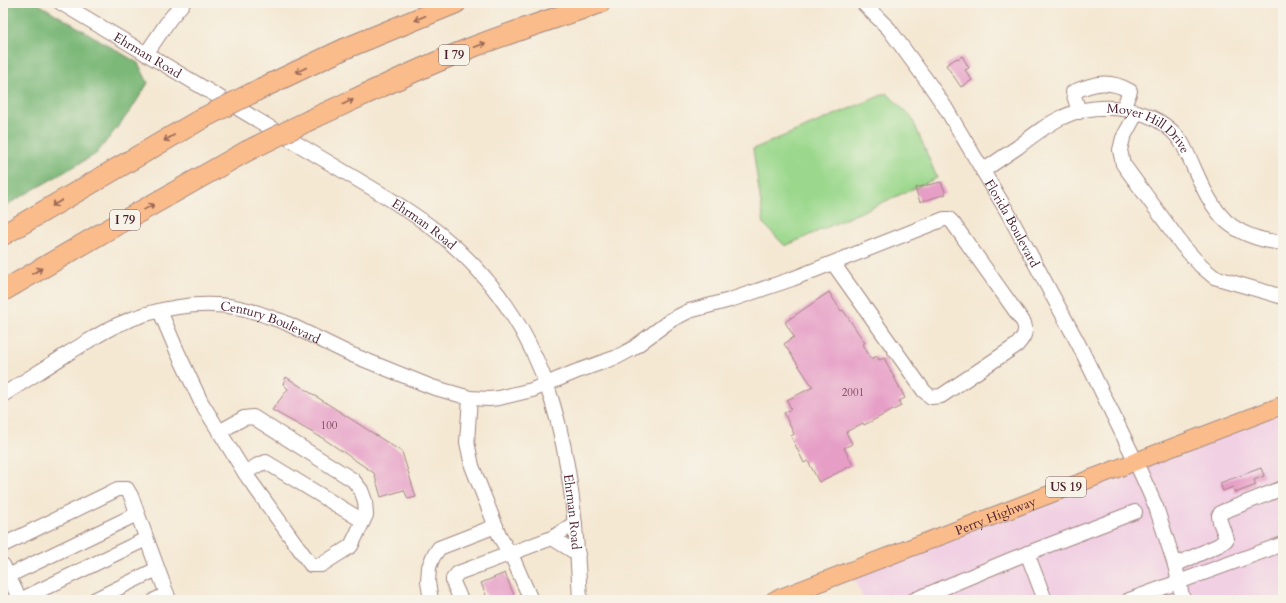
<svg xmlns="http://www.w3.org/2000/svg" width="1286" height="603" font-family="Cardo,serif">
<style>
.built{fill:#f1d0e3}
.green{fill:#9bd88d;stroke:#727c5c}
.forest{fill:#7cb878;stroke:#636c52}
.building{fill:#e69dc6}
.lines{fill:none;stroke-linecap:round;stroke-linejoin:round}
.minor-casing{stroke:#9f847f;stroke-width:16}
.major-casing{stroke:#9f847f;stroke-width:19}
.highway-casing{stroke:#9f847f;stroke-width:22}
.minor{stroke:#fff;stroke-width:14}
.major{stroke:#fabc8b;stroke-width:17}
.highway{stroke:#fabc8b;stroke-width:20}
.highway-bridge-casing{stroke:#9f847f;stroke-width:22;stroke-linecap:butt}
.highway-bridge{stroke:#fabc8b;stroke-width:20}
.oneway{stroke:#996656}
.labels{text-anchor:middle;stroke-width:4;stroke-linejoin:round;paint-order:stroke}
.number-label{font-size:11px;fill:#713e52}
.shield{fill:#f7f3e8;stroke:#7e5f64;stroke-width:1}
.shield-label{font-size:12px;font-weight:bold;fill:#4a1f2b}
.street-label{font-size:13px;fill:#4a1f2b;stroke:#f7f3e8}
</style>
<rect width="100%" height="100%" fill="#f7f3e8"/>
<filter id="ink" filterUnits="userSpaceOnUse"><feTurbulence type="fractalNoise" baseFrequency=".025" numOctaves="2"/><feDisplacementMap in="SourceGraphic" scale="8" xChannelSelector="R" yChannelSelector="G"/><feConvolveMatrix kernelMatrix="1 2 1 2 8 2 1 2 1" color-interpolation-filters="sRGB"/></filter>
<filter id="wash" filterUnits="userSpaceOnUse"><feTurbulence type="fractalNoise" baseFrequency=".012" numOctaves="4" result="noise"/><feDisplacementMap in="SourceGraphic" scale="16" xChannelSelector="R" yChannelSelector="G"/><feGaussianBlur stdDeviation="0.9" result="paint"/><feColorMatrix in="noise" values="0 0 0 0 0 0 0 0 0 0 0 0 0 0 0 0 0 1.4 0 .05"/><feComposite in="paint" operator="in"/></filter>
<g filter="url(#wash)">
<rect width="100%" height="100%" fill="#f4e8d3"/>
<path class="built" d="M1283,405V600H864L850,571Z"/>
<path class="green" d="M887,93L912,118L937,178L785,246L764,224L753,149Z"/>
<path class="forest" d="M3,3H37L138,63L148,83L131,110L96,154L3,207Z"/>
<g id="blocks">
<g class="building">
<path d="M962,56L969,68L965,70L972,80L961,87L946,65L957,58L958,59Z"/>
<path d="M941,182L946,194L920,202L915,188Z"/>
<path d="M829,292L841,311L843,310L865,343L863,344L871,359L877,356L879,360L884,358L905,398L899,401L901,406L864,425L863,423L846,432L852,444L844,448L853,465L819,482L808,461L804,463L791,436L794,434L784,413L791,409L787,400L813,387L784,344L794,337L785,322Z"/>
<path d="M286,377L402,452L416,497L408,499L404,490L381,497L374,473L324,439L272,410L288,389L283,384Z"/>
<path d="M1261,468L1264,476L1254,480L1256,485L1235,493L1233,487L1223,491L1220,483Z"/>
<path d="M505,573L516,600H488L481,583Z"/>
</g>
</g>
</g>
<g filter="url(#ink)">
<use href="#blocks" fill-opacity="0" stroke="#9f847f" stroke-width="1"/>
<g class="lines">
<defs>
<g id="minor">
<path id="s1" d="M61,3L385,196C404,208 423,220 440,234C558,330 573,458 580,600"/>
<path id="s2" d="M863,3L889,29L930,85L945,107L1008,213L1079,345L1135,460L1156,507L1175,565L1183,600"/>
<path d="M146,54L169,20L183,3"/>
<path d="M1079,112L1073,92C1094,83 1109,79 1130,91L1123,109"/>
<path d="M1137,112L1123,138L1120,150L1123,164L1183,246L1201,266L1214,277L1283,297"/>
<path id="s3" d="M983,171C994,163 1006,155 1018,147C1032,136 1047,124 1063,117C1101,99 1158,107 1182,143C1185,148 1187,154 1190,159C1200,181 1209,205 1227,222C1242,235 1264,241 1283,243"/>
<path d="M160,311L177,351L201,402L245,473L249,479L311,565H321L351,546L366,515L365,501L361,490L353,480L253,417L244,418L219,432"/>
<path id="s4" d="M3,395C24,381 46,368 67,354C84,344 100,333 117,325C154,308 200,300 240,308C255,311 269,317 284,322L350,354L432,387L470,398L489,399L499,398L532,390L575,372L617,357L632,349L671,320L689,311L730,300L792,279L944,219H949L953,223L1024,323C1027,333 1023,338 1017,345L941,396L931,397L924,391L833,263"/>
<path d="M470,398L467,442L472,466L500,537L514,561L531,600"/>
<path d="M245,473L258,465L266,462L363,521"/>
<path d="M552,538L578,554"/>
<path d="M3,545L118,489H127L131,496L169,600"/>
<path d="M1027,553L1045,600"/>
<path d="M3,565L20,600"/>
<path d="M1175,565L1219,545L1226,540C1225,531 1219,524 1219,515L1222,512L1283,488"/>
<path d="M8,576L137,514"/>
<path d="M20,600L146,539"/>
<path d="M94,600L157,569"/>
<path d="M155,600L167,594"/>
<path d="M431,600L428,582L429,567L433,557L439,548L496,526"/>
<path d="M461,600L453,582V579L458,573L552,538L575,523"/>
<path d="M914,600L1015,558L1135,512"/>
<path d="M1129,600L1283,544"/>
</g>
<g id="major">
<path id="s5" d="M774,600L1283,405"/>
</g>
<g id="highway">
<path d="M264,87L344,49L456,3"/>
<path d="M312,119C364,95 415,70 468,49C511,32 555,18 600,3"/>
<path d="M3,235L203,118"/>
<path d="M3,291L97,236L247,151"/>
</g>
</defs>
<use href="#minor" class="minor-casing"/>
<use href="#major" class="major-casing"/>
<use href="#highway" class="highway-casing"/>
<use href="#minor" class="minor"/>
<use href="#major" class="major"/>
<use href="#highway" class="highway"/>
<defs>
<g id="highway-bridge">
<path d="M203,118L264,87"/>
<path d="M247,151L312,119"/>
</g>
</defs>
<use href="#highway-bridge" class="highway-bridge-casing"/>
<use href="#highway-bridge" class="highway-bridge"/>
</g>
<defs><path id="oneway-shaft" d="M-6 0H5M1.5-3L5.5 0L1.5 3" fill="none" stroke-width="1.6" stroke-linecap="round" stroke-linejoin="round"/></defs>
<g class="oneway">
<use href="#oneway-shaft" transform="translate(420 18) rotate(157)"/>
<use href="#oneway-shaft" transform="translate(480 45) rotate(-21)"/>
<use href="#oneway-shaft" transform="translate(301 70) rotate(155)"/>
<use href="#oneway-shaft" transform="translate(348 102) rotate(-25)"/>
<use href="#oneway-shaft" transform="translate(169 138) rotate(150)"/>
<use href="#oneway-shaft" transform="translate(57 203) rotate(150)"/>
<use href="#oneway-shaft" transform="translate(149 207) rotate(-29)"/>
<use href="#oneway-shaft" transform="translate(37 271) rotate(-30)"/>
</g>
</g>
<g class="labels">
<g class="number-label">
<text x="853" y="396">2001</text>
<text x="329" y="429">100</text>
</g>
<g class="shield">
<rect x="439" y="45" width="30" height="20" rx="3"/>
<rect x="110" y="210" width="30" height="20" rx="3"/>
<rect x="1046" y="477" width="40" height="20" rx="3"/>
</g>
<g class="shield-label">
<text x="454" y="59">I 79</text>
<text x="125" y="224">I 79</text>
<text x="1066" y="491">US 19</text>
</g>
<g class="street-label">
<text dy="5" stroke="none"><textPath href="#s1" startOffset="101">Ehrman Road</textPath></text>
<text dy="5" stroke="none"><textPath href="#s3" startOffset="190">Moyer Hill Drive</textPath></text>
<text dy="5" stroke="none"><textPath href="#s2" startOffset="267">Florida Boulevard</textPath></text>
<text dy="5" stroke="none"><textPath href="#s1" startOffset="425">Ehrman Road</textPath></text>
<text dy="5" stroke="none"><textPath href="#s4" startOffset="293">Century Boulevard</textPath></text>
<text dy="5" stroke="none"><textPath href="#s1" startOffset="761">Ehrman Road</textPath></text>
<text dy="5" stroke="none"><textPath href="#s5" startOffset="237">Perry Highway</textPath></text>
</g>
</g>
<rect width="1286" height="603" fill="none" stroke="#f7f3e8" stroke-width="16"/>
</svg>
